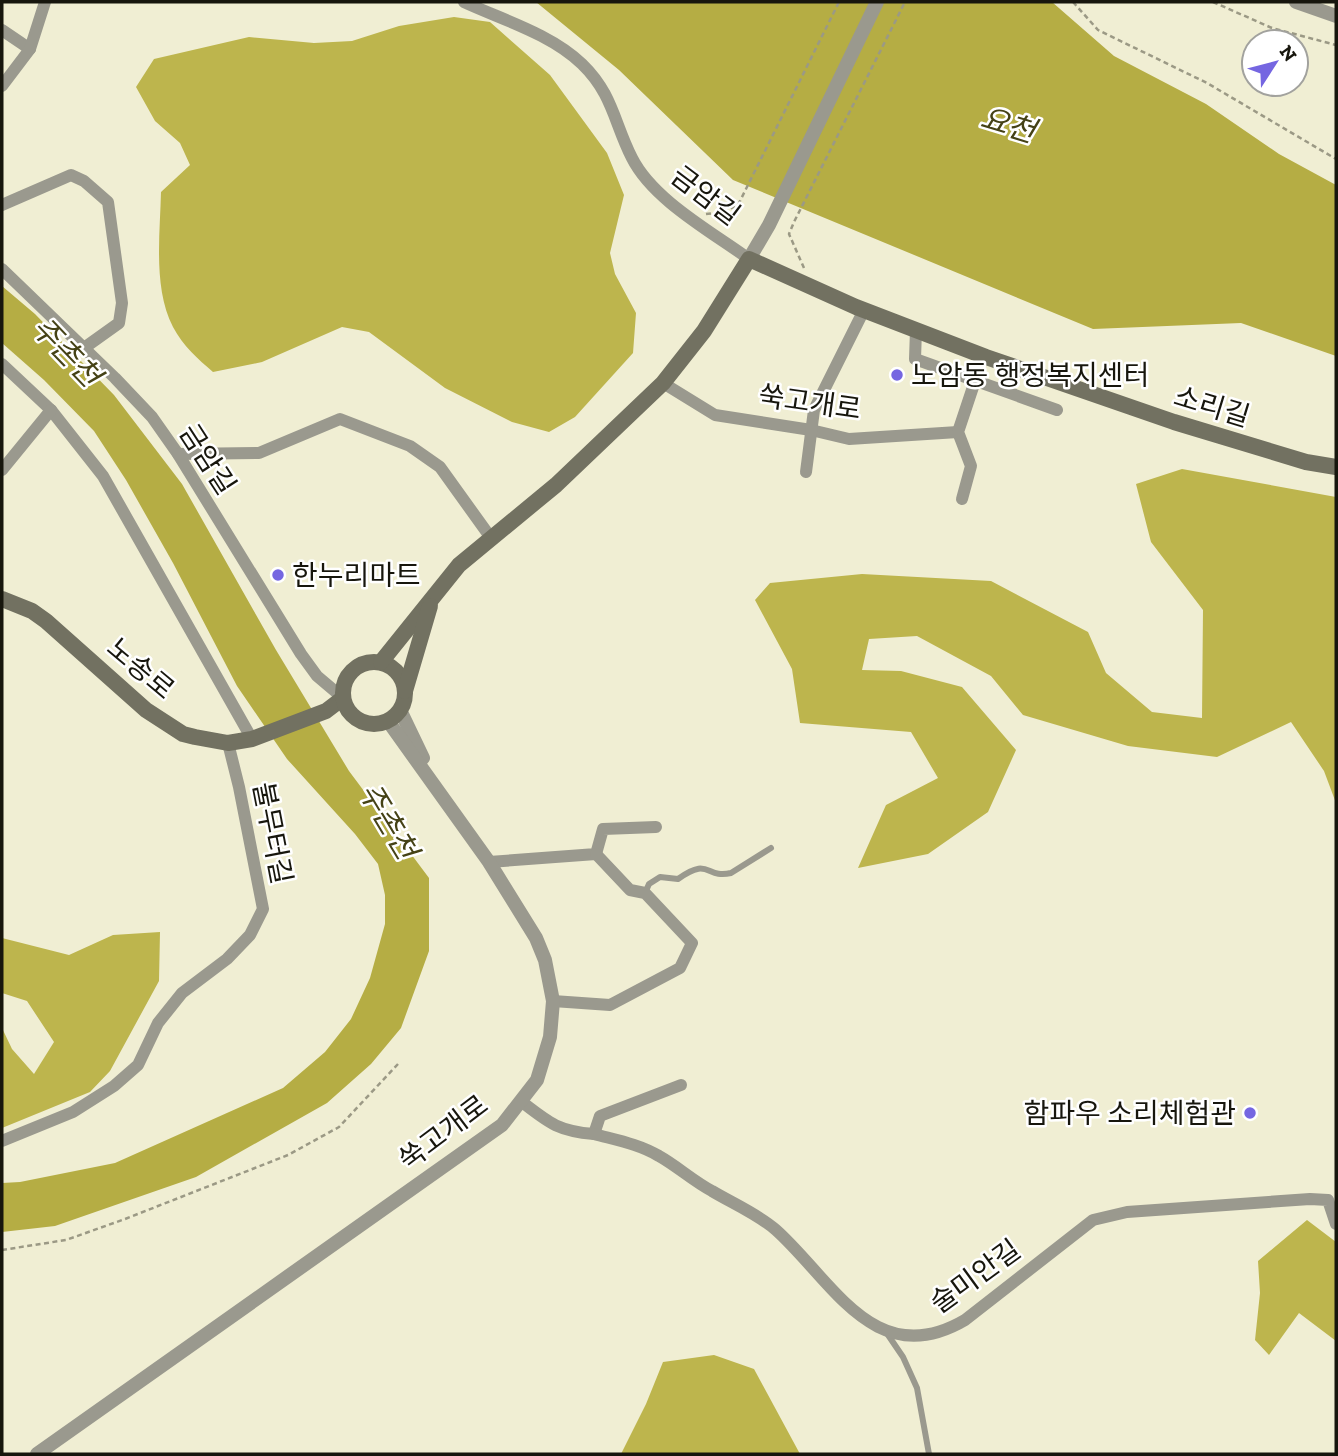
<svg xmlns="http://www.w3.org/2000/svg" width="1338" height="1456" font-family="'Zilla Slab','Noto Sans KR',serif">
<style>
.forest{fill:#bdb54d}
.water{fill:#b5ad44}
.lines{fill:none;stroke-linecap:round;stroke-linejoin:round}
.path{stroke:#9b9985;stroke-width:2.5;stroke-dasharray:5 3.5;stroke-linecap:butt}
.service{stroke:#9a998e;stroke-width:6}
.minor{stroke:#9a998e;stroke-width:12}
.tertiary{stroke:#9a998e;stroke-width:14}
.secondary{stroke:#727161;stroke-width:16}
.poi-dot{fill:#7566e1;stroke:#fff;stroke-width:2.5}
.labels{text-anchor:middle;stroke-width:5;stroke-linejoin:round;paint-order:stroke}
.street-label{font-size:28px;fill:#17160d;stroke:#fff}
.poi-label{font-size:28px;fill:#17160d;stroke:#fff;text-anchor:start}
.water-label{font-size:30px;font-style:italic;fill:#454216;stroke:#fff}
</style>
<rect width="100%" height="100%" fill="#f0eed3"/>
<g class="forest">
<path d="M454,17L490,22L550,75L607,153L624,195L610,253L615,274L636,313L633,353L575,417L549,432L512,422L445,388L369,332L342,327L262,362L213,372C198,359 183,346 173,327C153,288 160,235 161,192L190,165L180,143L155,121L136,87L154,59L249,37L314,43L352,41L399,26Z"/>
<path d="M1182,469L1336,497V803L1324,771L1291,722L1217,757L1128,746L1023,715L991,676L917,636L869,639L862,670L901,671L962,687L1016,750L988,812L928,854L858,868L886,805L938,778L911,732L800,723L792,669L755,600L770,583L862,574L991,581L1088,632L1106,673L1152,712L1202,718L1203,610L1151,542L1136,484Z"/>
<path d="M160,932L159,981L110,1071L90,1092L2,1128V1028L12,1049L34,1074L54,1042L27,1001L2,993V938L69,955L113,935Z"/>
<path d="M1307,1220L1336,1242V1341L1299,1313L1269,1355L1255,1340L1260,1293L1258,1261Z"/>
<path d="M714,1355L754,1369L800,1454H621L646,1404L663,1362Z"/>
</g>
<g class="water">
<path d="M536,2H1052L1114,56L1206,104L1279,154L1336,185V356L1241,323L1093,329L733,180L619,70Z"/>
<path d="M2,286L35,314L114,395L182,484L276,650L349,771L429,878V951L401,1028L371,1064L327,1103L196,1177L55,1226L2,1232V1183L20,1182L115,1163L283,1088L325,1052L351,1019L370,978L385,924V895L378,864L355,834L287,759L237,686L173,563L126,480L94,431L44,380L2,343Z"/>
</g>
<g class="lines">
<g class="path">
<path d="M1073,2L1098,30L1207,83L1336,159"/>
<path d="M1213,2L1272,28L1336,45"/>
<path d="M706,214L723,212L738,205L839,2"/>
<path d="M804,268L789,234L794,222L905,2"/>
<path d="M2,1250L66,1240L125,1219L288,1155L339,1127L398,1064"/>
</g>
<g class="service">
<path d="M645,893L649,884L660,877L678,879C710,856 705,879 731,873L771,848"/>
<path d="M886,1332L903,1357L917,1388L929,1454"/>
</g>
<g class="minor">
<path d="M464,2C503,20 551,34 582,64C613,94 614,123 632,158C653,200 712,232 749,259"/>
<path d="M2,30L30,49"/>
<path d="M2,86L30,49L45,2"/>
<path d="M2,205L71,175L84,181L108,202L122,303L119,323L84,348"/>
<path d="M2,269L115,378L152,417L178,454L301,654L317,676L343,698"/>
<path d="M916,330L915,359L1057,410"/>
<path d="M2,364L51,410L103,476L252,739"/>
<path d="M663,383L715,415L811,430L849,439L958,432"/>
<path d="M178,454L259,453L340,419L410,446L440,467L491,538"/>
<path d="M2,470L51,410"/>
<path d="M806,472L814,410L864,310"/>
<path d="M962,499L971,466L958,432L975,381"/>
<path d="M489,862L596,854L603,829L656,827"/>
<path d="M553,1001L610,1005L680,968L692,943L645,893L630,890L596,854"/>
<path d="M522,1102C549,1123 558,1131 594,1134L600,1116L681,1085"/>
<path d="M594,1134C616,1140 639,1144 659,1156C677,1166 693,1181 712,1191C732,1203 758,1214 776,1230C832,1280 875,1373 965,1320L1093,1220L1127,1212L1310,1199L1328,1200L1336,1224"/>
<path d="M2,1141L73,1112L114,1086L138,1065L158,1023L182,993L227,959L250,935L263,909L239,787L228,743"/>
</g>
<g class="tertiary">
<path d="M1296,2L1336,16"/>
<path d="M749,259L769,225L877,2"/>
<path d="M400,710L423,758"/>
<path d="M37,1454L502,1125L537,1080L550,1037L553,1001L545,960L536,938L489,862L388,721"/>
</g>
<g class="secondary">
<path d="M2,599L32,611L46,621L146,710L183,734L195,737L228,743L252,739L326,711L343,698"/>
<circle cx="374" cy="693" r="31"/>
<path d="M381,662L459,565L556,485L663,383L704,331L749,259L856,307L986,357L1174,422L1306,462L1336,467"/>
<path d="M405,691L430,606"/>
</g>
</g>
<g class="poi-dot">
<circle cx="897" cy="375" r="7"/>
<circle cx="278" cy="575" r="7"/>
<circle cx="1250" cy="1113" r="7"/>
</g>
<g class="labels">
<g class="street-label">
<text transform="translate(706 195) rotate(37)" y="10">금암길</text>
<text transform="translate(810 402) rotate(8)" y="10">쑥고개로</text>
<text transform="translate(1212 406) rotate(17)" y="10">소리길</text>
<text transform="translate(208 459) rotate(57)" y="10">금암길</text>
<text transform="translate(141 668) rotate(40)" y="10">노송로</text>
<text transform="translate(273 833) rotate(79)" y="10">불무터길</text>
<text transform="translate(443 1132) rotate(-37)" y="10">쑥고개로</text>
<text transform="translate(975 1276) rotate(-36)" y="10">술미안길</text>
</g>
<g class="poi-label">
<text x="911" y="385">노암동 행정복지센터</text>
<text x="292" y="585">한누리마트</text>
<text x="1236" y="1123" text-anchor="end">함파우 소리체험관</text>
</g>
<g class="water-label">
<text transform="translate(1008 125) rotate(17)" y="10">요천</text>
<text transform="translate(66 352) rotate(46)" y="10">주촌천</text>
<text transform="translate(388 821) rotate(59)" y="10">주촌천</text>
</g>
</g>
<rect width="1338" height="1456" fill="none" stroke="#17160d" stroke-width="7"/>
<g transform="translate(1275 63) rotate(54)"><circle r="33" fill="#ffffff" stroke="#a2a29e" stroke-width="2"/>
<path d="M0-5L12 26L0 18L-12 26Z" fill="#7566e1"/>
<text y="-10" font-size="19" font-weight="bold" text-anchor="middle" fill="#17160d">N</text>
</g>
</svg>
